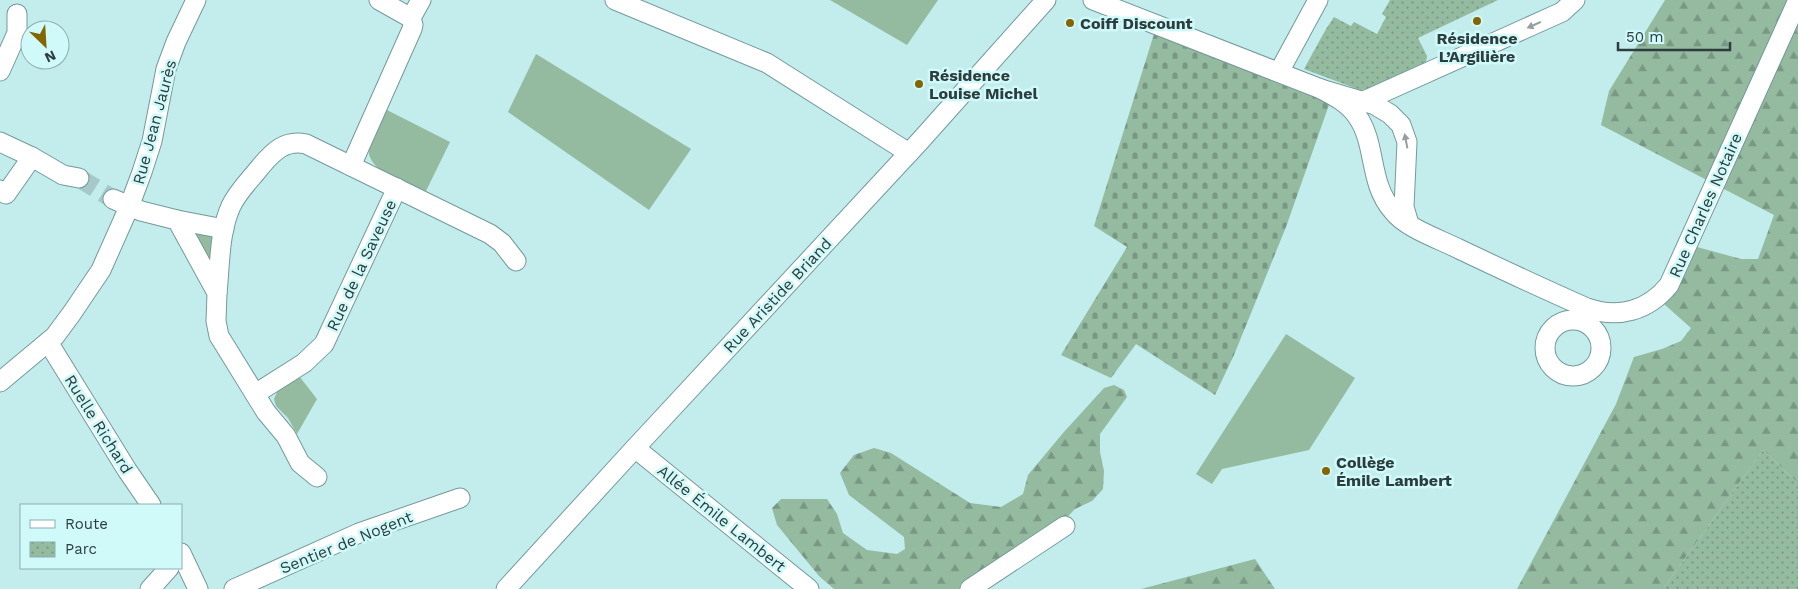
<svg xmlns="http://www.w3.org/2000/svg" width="1798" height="589" font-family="'Work Sans',sans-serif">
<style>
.green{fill:#94baa0}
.forest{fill:url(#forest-firs)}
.cemetery{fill:url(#cemetery-stones)}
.park{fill:url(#park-dots)}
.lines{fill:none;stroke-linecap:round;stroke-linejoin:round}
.minor-tunnel{stroke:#a5c9c9;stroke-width:19;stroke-dasharray:19 9;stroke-linecap:butt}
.minor-casing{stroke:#749a9b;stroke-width:21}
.minor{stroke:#fff;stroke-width:19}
.oneway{fill:#969e9e}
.poi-dot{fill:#836600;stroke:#d0f9fa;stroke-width:2}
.labels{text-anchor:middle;stroke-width:5;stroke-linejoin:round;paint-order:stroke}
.poi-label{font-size:16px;font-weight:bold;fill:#2d3d3e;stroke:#d0f9fa;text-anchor:start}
.street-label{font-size:16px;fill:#2d3d3e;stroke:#d0f9fa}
</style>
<defs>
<pattern id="forest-firs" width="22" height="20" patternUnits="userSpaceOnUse" patternTransform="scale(1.25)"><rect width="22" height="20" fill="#94baa0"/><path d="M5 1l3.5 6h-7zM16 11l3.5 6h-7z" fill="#799884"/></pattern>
<pattern id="cemetery-stones" width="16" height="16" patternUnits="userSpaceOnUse" patternTransform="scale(1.25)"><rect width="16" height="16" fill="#94baa0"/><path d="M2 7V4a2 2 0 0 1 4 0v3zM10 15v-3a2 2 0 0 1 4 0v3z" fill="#799884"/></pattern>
<pattern id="park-dots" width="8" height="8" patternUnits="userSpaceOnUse" patternTransform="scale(1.25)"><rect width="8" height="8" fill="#94baa0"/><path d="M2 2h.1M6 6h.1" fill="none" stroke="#799884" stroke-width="1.8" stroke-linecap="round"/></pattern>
</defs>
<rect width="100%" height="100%" fill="#c3ecec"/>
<g class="green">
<path d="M830,0H938L907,45Z"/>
<path d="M536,54L691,149L649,210L508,112Z"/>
<path d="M385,109L450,142L425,193C409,185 365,171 369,148C371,135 380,121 385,109Z"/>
<path d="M193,228L215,236L210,266L192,233Z"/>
<path d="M1286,334L1355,378L1309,450L1222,469L1212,484L1196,474Z"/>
<path d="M299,376L317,399L297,434L288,418L276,406L274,399L278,390Z"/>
</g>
<g class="forest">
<path d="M1665,0H1798V483L1763,450L1663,589H1517L1616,404L1634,357L1662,349L1681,341L1691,328L1664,304L1697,247L1741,259H1758L1774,215L1601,125L1609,91Z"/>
<path d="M1114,385L1124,390L1127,397L1100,434V452L1104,471L1103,489L1092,501L1075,509L1050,535L970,589H834L819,576L777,525L772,508L781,499H827L837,514L843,533L867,550L897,554L905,549L904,537L849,495L840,473L854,455L874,448L891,453L970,503L1001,507L1023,494L1028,475L1063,433L1104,388Z"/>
<path d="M1255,559L1275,589H1141Z"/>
</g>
<path class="cemetery" d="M1154,34L1330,102L1286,227L1234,355L1215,395L1136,344L1111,378L1061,355L1127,247L1094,226Z"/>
<g class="park">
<path d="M1390,0H1498L1418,38L1427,56L1426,62L1370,89L1360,90L1304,69L1326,29L1334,17L1351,26L1354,22L1377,34L1386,17L1382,14Z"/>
<path d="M1763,450L1798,483V589H1663Z"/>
</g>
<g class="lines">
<path class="minor-tunnel" d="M79,178L113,199"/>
<defs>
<g id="minor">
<path d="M379,0L411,18"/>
<path d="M615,0L767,63L909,153"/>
<path d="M1093,0L1321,89L1375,105L1390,114L1401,125L1407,142L1404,207L1409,224"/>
<path d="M0,71L17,33V14"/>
<path d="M1279,72L1318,0"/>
<path d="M1321,89C1334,96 1348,103 1357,116C1377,144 1368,183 1393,211C1406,228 1439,239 1459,249C1501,269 1544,289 1587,308C1618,319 1648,311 1669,285L1798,0"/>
<path d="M1364,101L1553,16L1562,12L1575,0"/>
<path d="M0,142L32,157L6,194L0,190"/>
<path d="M32,157L63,175L79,178"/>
<path d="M351,166L412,29L413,25L411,18L421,0"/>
<path d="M113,199L141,211L177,220L217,293L216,321L219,336L224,344L266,412L286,436L300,463L317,477"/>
<path d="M177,220L224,229"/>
<path d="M217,293C220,265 219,232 231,206C238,191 251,179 261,166C273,152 285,139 306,144L490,234L502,243L516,261"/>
<circle cx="1573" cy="348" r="28"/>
<path d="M48,342L127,470L151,505"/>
<path d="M0,382L55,336L72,313L101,270L129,207L142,172L152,141L166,69L176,42L196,0"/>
<path d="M255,394L304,363L324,344L397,188"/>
<path d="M635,448L809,589"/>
<path d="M181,553L198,589"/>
<path d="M150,589L169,568"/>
<path d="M234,589L359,533L460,498"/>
<path d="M506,589L635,448L920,141L1046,0"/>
<path d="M970,589L1065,526"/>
</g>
</defs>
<use href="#minor" class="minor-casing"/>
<use href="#minor" class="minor"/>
</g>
<defs><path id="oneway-solid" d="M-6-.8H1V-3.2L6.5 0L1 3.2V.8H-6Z" transform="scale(1.25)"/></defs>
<g class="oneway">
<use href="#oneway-solid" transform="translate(1534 25) rotate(156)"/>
<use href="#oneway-solid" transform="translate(1406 141) rotate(-101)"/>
</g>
<g class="poi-dot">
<circle cx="1477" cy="21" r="5"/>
<circle cx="1070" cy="23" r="5"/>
<circle cx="919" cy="84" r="5"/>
<circle cx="1326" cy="471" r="5"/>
</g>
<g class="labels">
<g class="poi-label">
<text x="1080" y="29">Coiff Discount</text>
<text x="1477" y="44" text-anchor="middle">Résidence<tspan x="1477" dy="18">L’Argilière</tspan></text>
<text x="929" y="81">Résidence<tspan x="929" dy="18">Louise Michel</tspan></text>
<text x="1336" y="468">Collège<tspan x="1336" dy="18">Émile Lambert</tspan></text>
</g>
<g class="street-label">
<text transform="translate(154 122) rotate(-75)" y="6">Rue Jean Jaurès</text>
<text transform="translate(1705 205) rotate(-66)" y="6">Rue Charles Notaire</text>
<text transform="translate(361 265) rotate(-65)" y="6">Rue de la Saveuse</text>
<text transform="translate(777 295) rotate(-47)" y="6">Rue Aristide Briand</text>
<text transform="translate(99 424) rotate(58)" y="6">Ruelle Richard</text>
<text transform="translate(722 518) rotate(39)" y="6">Allée Émile Lambert</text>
<text transform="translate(346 542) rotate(-22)" y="6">Sentier de Nogent</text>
</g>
</g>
<rect x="20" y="504" width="162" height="65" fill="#d0f9fa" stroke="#8faeaf"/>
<rect x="30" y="520" width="25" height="8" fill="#ffffff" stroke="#8faeaf"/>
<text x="65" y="529" font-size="15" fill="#2d3d3e">Route</text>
<rect x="30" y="542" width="25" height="15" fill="url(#park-dots)" stroke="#8faeaf"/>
<text x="65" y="554" font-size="15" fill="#2d3d3e">Parc</text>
<g transform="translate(45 45) rotate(155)"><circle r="24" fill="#d0f9fa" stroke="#8faeaf"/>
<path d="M0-4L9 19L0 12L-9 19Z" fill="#836600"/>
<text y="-8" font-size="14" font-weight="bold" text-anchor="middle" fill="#2d3d3e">N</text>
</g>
<path d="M1618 42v8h112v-8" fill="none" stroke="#2d3d3e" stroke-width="2.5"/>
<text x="1626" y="42" font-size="15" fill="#2d3d3e" stroke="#d0f9fa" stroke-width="4" paint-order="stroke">50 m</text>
</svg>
